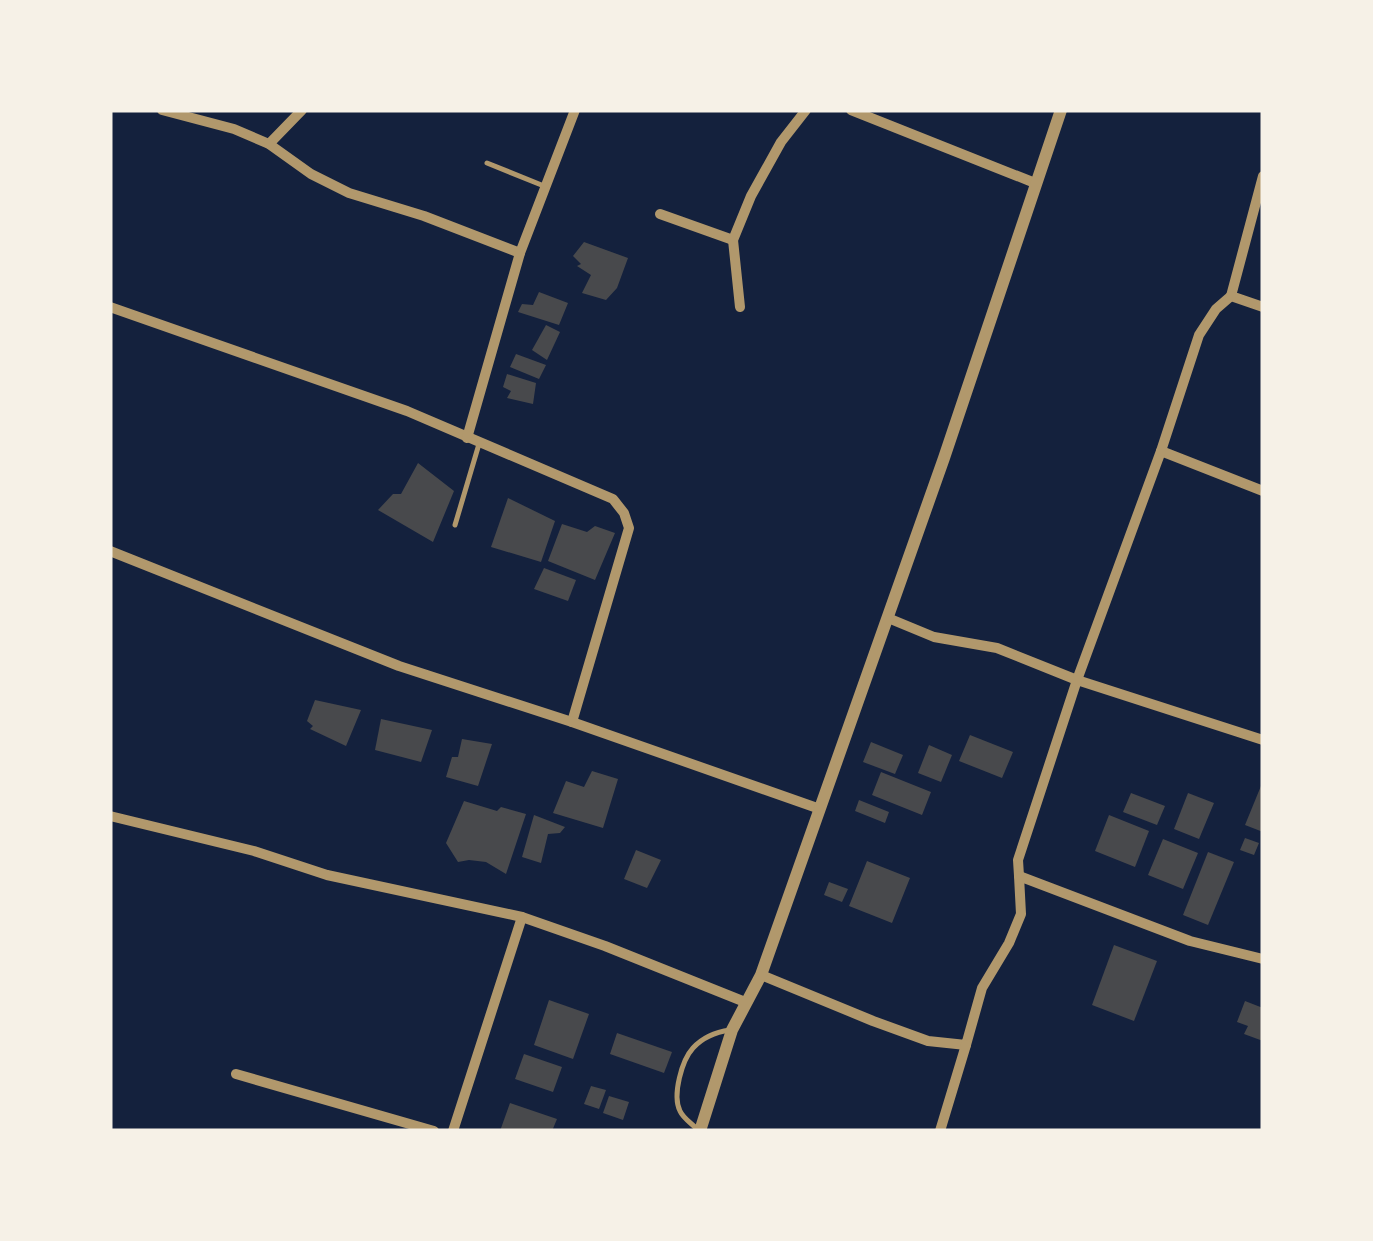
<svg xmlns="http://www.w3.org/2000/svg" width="1373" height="1241" font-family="Cabin,sans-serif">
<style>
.building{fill:#48494c}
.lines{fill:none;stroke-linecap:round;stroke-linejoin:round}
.service{stroke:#b1986c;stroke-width:5}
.minor{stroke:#b1986c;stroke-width:10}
.tertiary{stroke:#b1986c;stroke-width:12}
</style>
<rect width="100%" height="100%" fill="#14213d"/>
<g class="building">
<path d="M584,242L628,258L617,288L606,300L582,293L591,275L577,266L581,264L573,256Z"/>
<path d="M539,292L568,303L559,325L518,312L522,304L533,305Z"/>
<path d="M546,325L560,332L547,360L532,350Z"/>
<path d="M516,354L546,365L539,379L510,367Z"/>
<path d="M507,374L536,383L533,404L507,398L511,391L503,387Z"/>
<path d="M418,463L454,491L433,542L378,510L393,494H401Z"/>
<path d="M508,498L555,521L541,562L491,547Z"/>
<path d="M562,524L587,532L595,526L615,533L595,580L548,561Z"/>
<path d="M544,568L576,580L568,601L534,589Z"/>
<path d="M315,700L361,710L346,746L310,729L313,726L307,721Z"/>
<path d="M381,719L432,730L421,762L375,750Z"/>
<path d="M970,735L1013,752L1002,778L959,761Z"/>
<path d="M462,739L492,744L478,786L446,777L452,757H458Z"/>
<path d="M871,742L903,755L895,774L863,762Z"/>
<path d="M929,745L952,755L941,782L918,773Z"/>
<path d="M592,771L618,779L603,828L553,813L566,781L584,787Z"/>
<path d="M881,772L931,792L922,815L872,795Z"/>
<path d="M1263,781V832L1245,825Z"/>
<path d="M1131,793L1165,806L1157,825L1123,812Z"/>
<path d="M1188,793L1214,803L1199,839L1174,829Z"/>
<path d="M859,800L889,812L885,823L855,811Z"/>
<path d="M464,801L497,811L501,807L526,814L506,874L486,862L469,860L458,862L446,843Z"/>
<path d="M534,815L565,827L560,833L548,834L541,863L522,857Z"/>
<path d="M1109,815L1149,831L1135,867L1095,851Z"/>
<path d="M1245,838L1259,843L1254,855L1240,850Z"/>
<path d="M1163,839L1198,853L1183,889L1148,875Z"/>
<path d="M636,850L661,860L647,888L624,879Z"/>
<path d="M1208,852L1234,862L1208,925L1183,915Z"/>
<path d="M867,861L910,878L892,923L849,906Z"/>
<path d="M829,882L848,889L842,902L824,895Z"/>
<path d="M1114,945L1157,961L1134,1021L1092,1005Z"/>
<path d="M549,1000L589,1014L573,1059L534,1045Z"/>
<path d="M1245,1001L1263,1008V1041L1244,1034L1248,1026L1237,1022Z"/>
<path d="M617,1033L672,1052L664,1073L610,1054Z"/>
<path d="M524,1054L562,1067L553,1092L515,1079Z"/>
<path d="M591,1086L606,1090L599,1109L584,1104Z"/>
<path d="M609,1096L629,1102L623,1120L603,1113Z"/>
<path d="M510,1103L557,1119L552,1131H500Z"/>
</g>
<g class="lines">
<g class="service">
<path d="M487,163L544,186"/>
<path d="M455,525L479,444"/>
<path d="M697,1129C691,1123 683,1118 680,1111C672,1095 682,1060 693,1048C703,1037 716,1032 730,1030"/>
</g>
<g class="minor">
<path d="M162,110L234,129L269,144L311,174L349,193L424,216L520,253"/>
<path d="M851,110L1035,183"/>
<path d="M269,144L302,110"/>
<path d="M1263,176L1231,296L1263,307"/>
<path d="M660,214L733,240"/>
<path d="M110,307L407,411L613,499L624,513L629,528L572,722"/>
<path d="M740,307L733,240L751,196L781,142L806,110"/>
<path d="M467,438L520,253L575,110"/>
<path d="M1161,451L1263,491"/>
<path d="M110,551L399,666L572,722L820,809"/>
<path d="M888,618L934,637L997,648L1077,680L1263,740"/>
<path d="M110,816L254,851L327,875L522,917L605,946L745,1002"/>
<path d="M1019,876L1018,860L1077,680L1161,451L1199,335L1216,309L1231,296"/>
<path d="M761,975L873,1021L928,1041L966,1045L982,988L1009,943L1021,914L1019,876L1190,941L1263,959"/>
<path d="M236,1074L434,1131"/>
<path d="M453,1131L522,917"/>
<path d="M940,1131L966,1045"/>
</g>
<path class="tertiary" d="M700,1131L732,1030L761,975L944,458L1061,110"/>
</g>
<rect width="1373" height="1241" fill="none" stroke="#f6f1e7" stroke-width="225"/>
</svg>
